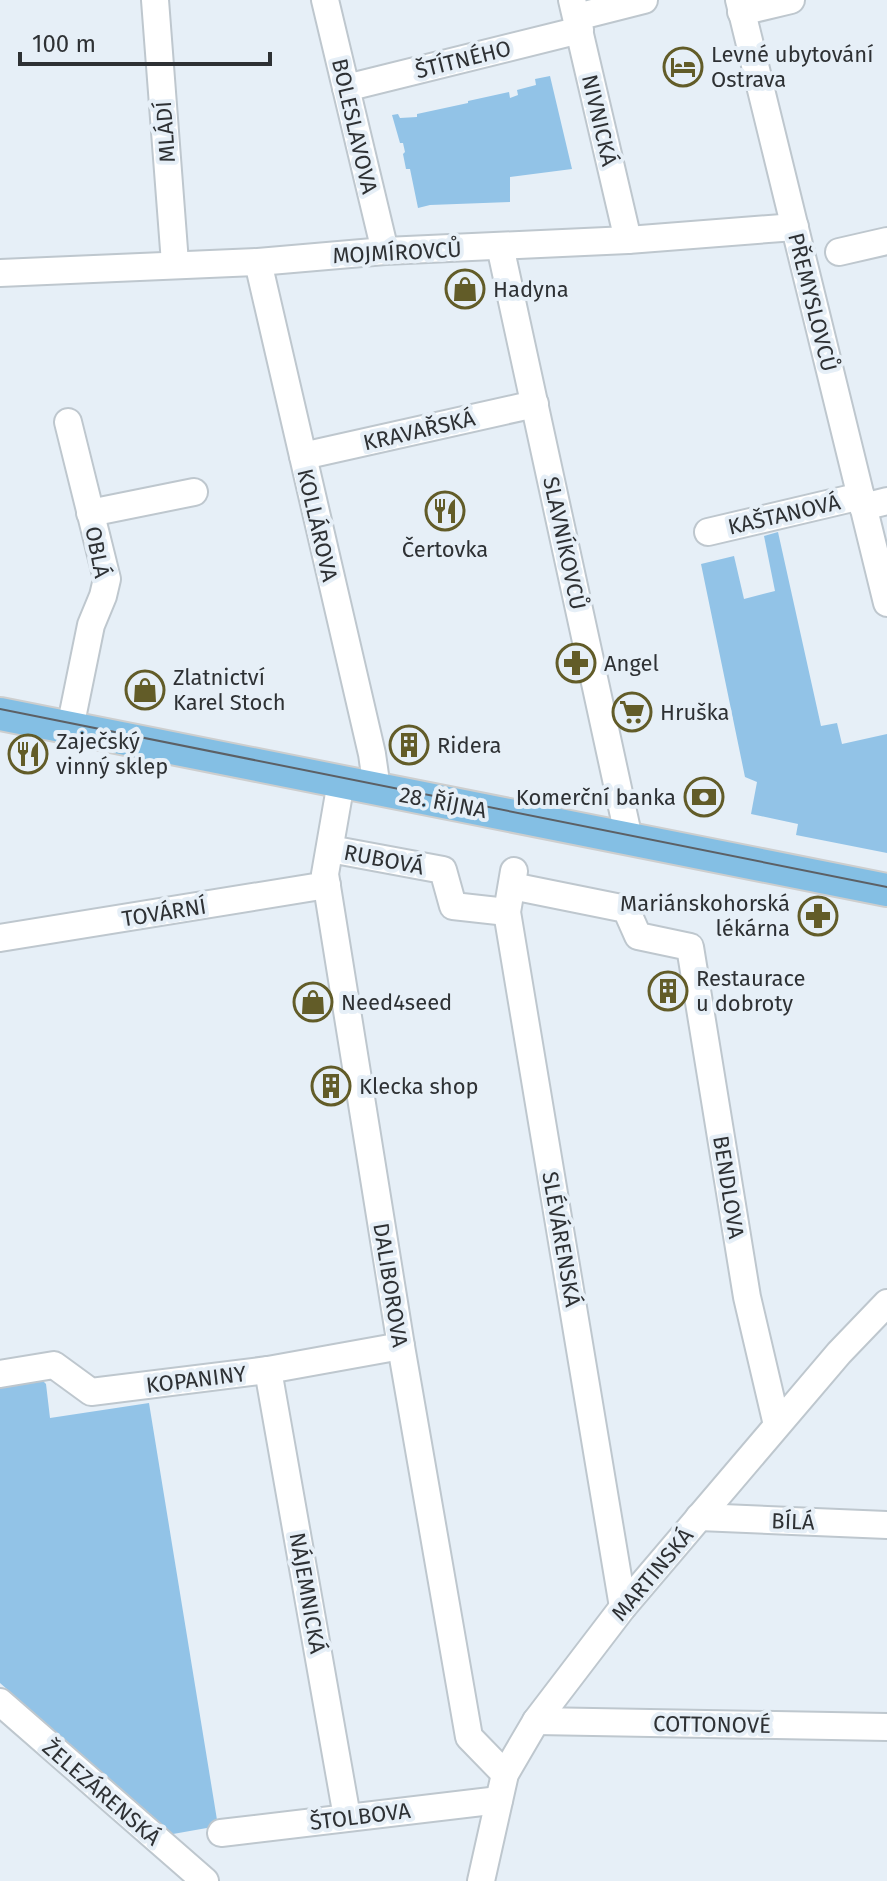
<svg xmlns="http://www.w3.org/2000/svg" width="887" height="1881" font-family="'Fira Sans',sans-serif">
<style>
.green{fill:#92c3e7}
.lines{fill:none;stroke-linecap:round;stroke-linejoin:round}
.minor-casing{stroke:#bec7ce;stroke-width:30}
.major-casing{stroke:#cdcece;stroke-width:36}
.minor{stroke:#fff;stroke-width:26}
.major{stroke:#84bfe4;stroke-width:32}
.tram{stroke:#5c6065;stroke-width:2}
.labels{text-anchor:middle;stroke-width:8;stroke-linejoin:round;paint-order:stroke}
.poi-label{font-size:22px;fill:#2e3134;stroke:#e6eff7;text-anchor:start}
.street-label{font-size:22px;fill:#2e3134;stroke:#e6eff7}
</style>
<rect width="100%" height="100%" fill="#e6eff7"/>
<g class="green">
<path d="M550,76L572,169L510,177V202L430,205L418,208L410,169H406L403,154L405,152L403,143H400L392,115L398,114L400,118L417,117V114L468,103V101L509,92L510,98L518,95L517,90L536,85L535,79Z"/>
<path d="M778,532L821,726L837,723L842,744L887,734V853L796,835L798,824L751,814L757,782L745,777L701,564L734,556L744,599L775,591L764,536Z"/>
<path d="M42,1380L46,1384L50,1418L149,1403L218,1826L173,1834L0,1683V1387Z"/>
</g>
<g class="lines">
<defs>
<g id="minor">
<path d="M155,0L175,263"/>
<path d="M325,0L385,251"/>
<path d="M572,0L628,240"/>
<path d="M739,0L887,603"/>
<path d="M741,12L791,0"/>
<path d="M577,17L644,0"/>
<path d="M346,88L580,30"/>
<path d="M500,246L629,839"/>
<path d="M839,252L887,241"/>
<path d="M258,262L372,754L377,789"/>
<path d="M0,273L258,262L385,251L628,240L795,227"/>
<path d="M68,422L107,579L103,596L91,625L70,728"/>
<path d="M303,456L535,404"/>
<path d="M863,507L887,501"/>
<path d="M90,513L194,492"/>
<path d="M708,532L861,496"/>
<path d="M341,782L325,874L401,1346L469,1737L505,1774"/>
<path d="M330,849L443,870L453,906L507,912"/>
<path d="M514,871L507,912L623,1607"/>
<path d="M512,886L626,909L638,936L690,947L747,1297L777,1425"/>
<path d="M0,938L327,885"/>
<path d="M268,1370L347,1817"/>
<path d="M0,1374L54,1365L91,1392L268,1370L401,1346"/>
<path d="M699,1517L887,1525"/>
<path d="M0,1702L205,1881"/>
<path d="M536,1721L887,1727"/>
<path d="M221,1833L499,1800"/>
<path d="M481,1881L505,1774L536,1721L623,1607L839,1353L887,1303"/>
</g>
<path id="major" d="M0,714L887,890"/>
</defs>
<use href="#minor" class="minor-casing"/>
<use href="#major" class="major-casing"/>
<use href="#minor" class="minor"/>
<use href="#major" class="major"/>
<path class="tram" d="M0,709L887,887"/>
</g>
<defs>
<symbol id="hotel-ring" viewBox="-11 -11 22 22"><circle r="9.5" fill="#e6eff7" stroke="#625c28" stroke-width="1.5"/><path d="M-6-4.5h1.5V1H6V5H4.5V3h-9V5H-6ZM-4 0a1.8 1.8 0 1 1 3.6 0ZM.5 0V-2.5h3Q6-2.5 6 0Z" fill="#625c28"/></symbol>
<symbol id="shop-ring" viewBox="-11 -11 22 22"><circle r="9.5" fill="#e6eff7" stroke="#625c28" stroke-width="1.5"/><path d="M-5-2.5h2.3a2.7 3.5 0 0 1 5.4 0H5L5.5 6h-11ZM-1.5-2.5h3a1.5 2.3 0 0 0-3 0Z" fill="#625c28"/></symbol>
<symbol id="restaurant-ring" viewBox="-11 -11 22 22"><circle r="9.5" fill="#e6eff7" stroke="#625c28" stroke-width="1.5"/><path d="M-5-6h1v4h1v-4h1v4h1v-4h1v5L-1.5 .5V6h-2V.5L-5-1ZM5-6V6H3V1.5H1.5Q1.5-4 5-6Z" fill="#625c28"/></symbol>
<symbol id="pharmacy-ring" viewBox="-11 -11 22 22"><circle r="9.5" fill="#e6eff7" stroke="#625c28" stroke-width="1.5"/><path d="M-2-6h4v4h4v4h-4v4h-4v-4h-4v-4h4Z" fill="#625c28"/></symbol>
<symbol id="supermarket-ring" viewBox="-11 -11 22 22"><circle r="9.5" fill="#e6eff7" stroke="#625c28" stroke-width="1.5"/><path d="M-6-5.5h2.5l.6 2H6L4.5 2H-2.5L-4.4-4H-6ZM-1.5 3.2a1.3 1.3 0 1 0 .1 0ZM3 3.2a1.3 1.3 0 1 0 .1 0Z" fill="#625c28"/></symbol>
<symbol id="building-ring" viewBox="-11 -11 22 22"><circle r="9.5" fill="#e6eff7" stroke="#625c28" stroke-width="1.5"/><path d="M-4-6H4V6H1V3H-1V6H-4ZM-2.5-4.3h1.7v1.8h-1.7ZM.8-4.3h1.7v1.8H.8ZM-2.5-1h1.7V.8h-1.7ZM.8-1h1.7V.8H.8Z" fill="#625c28"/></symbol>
<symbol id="bank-ring" viewBox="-11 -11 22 22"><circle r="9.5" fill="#e6eff7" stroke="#625c28" stroke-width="1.5"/><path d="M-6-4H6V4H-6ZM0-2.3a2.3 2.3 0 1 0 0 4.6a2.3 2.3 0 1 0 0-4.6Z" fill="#625c28"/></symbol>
</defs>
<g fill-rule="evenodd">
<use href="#hotel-ring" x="661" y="45" width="44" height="44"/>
<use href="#shop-ring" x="443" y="267" width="44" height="44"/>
<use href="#restaurant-ring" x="423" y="489" width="44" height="44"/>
<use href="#pharmacy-ring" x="554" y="641" width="44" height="44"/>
<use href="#shop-ring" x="123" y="668" width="44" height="44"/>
<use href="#supermarket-ring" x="610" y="690" width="44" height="44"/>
<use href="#building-ring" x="387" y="723" width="44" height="44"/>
<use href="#restaurant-ring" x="6" y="732" width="44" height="44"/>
<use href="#bank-ring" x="682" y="775" width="44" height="44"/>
<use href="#pharmacy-ring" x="796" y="894" width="44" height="44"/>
<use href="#building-ring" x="646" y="969" width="44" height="44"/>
<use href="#shop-ring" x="291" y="980" width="44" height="44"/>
<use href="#building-ring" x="309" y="1064" width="44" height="44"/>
</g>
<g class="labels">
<g class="poi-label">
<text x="711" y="62">Levné ubytování<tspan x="711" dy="25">Ostrava</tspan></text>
<text x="493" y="297">Hadyna</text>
<text x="445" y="557" text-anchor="middle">Čertovka</text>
<text x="604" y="671">Angel</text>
<text x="173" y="685">Zlatnictví<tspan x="173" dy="25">Karel Stoch</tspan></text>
<text x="660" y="720">Hruška</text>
<text x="56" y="749">Zaječský<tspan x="56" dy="25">vinný sklep</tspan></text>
<text x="437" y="753">Ridera</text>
<text x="676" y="805" text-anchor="end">Komerční banka</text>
<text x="790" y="911" text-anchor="end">Mariánskohorská<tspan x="790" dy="25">lékárna</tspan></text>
<text x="696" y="986">Restaurace<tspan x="696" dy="25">u dobroty</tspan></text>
<text x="341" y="1010">Need4seed</text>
<text x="359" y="1094">Klecka shop</text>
</g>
<g class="street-label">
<text transform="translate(463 59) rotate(-14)" y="8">ŠTÍTNÉHO</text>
<text transform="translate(600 120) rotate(77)" y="8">NIVNICKÁ</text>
<text transform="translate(355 126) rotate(77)" y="8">BOLESLAVOVA</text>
<text transform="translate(165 132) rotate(-94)" y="8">MLÁDÍ</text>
<text transform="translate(397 252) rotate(-3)" y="8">MOJMÍROVCŮ</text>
<text transform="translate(813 302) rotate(76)" y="8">PŘEMYSLOVCŮ</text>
<text transform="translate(419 430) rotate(-13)" y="8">KRAVAŘSKÁ</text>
<text transform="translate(784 514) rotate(-13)" y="8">KAŠTANOVÁ</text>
<text transform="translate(318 525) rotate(77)" y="8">KOLLÁROVA</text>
<text transform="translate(565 543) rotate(78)" y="8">SLAVNÍKOVCŮ</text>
<text transform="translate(98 552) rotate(79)" y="8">OBLÁ</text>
<text transform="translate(443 802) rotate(11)" y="8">28. ŘÍJNA</text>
<text transform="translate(384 859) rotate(11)" y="8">RUBOVÁ</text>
<text transform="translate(164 912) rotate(-9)" y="8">TOVÁRNÍ</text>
<text transform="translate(729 1187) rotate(81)" y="8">BENDLOVA</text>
<text transform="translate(562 1239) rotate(80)" y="8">SLÉVÁRENSKÁ</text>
<text transform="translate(391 1285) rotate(81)" y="8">DALIBOROVA</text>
<text transform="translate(196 1379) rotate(-7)" y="8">KOPANINY</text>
<text transform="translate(793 1521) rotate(2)" y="8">BÍLÁ</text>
<text transform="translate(652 1574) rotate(-50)" y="8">MARTINSKÁ</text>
<text transform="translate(308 1593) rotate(80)" y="8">NÁJEMNICKÁ</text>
<text transform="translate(712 1724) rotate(1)" y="8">COTTONOVÉ</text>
<text transform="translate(102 1792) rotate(41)" y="8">ŽELEZÁRENSKÁ</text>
<text transform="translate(360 1816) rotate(-7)" y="8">ŠTOLBOVA</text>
</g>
</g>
<path d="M20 52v12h250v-12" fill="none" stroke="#2e3134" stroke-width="4"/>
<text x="32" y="52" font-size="24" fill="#2e3134" stroke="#e6eff7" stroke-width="6" paint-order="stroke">100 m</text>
</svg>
